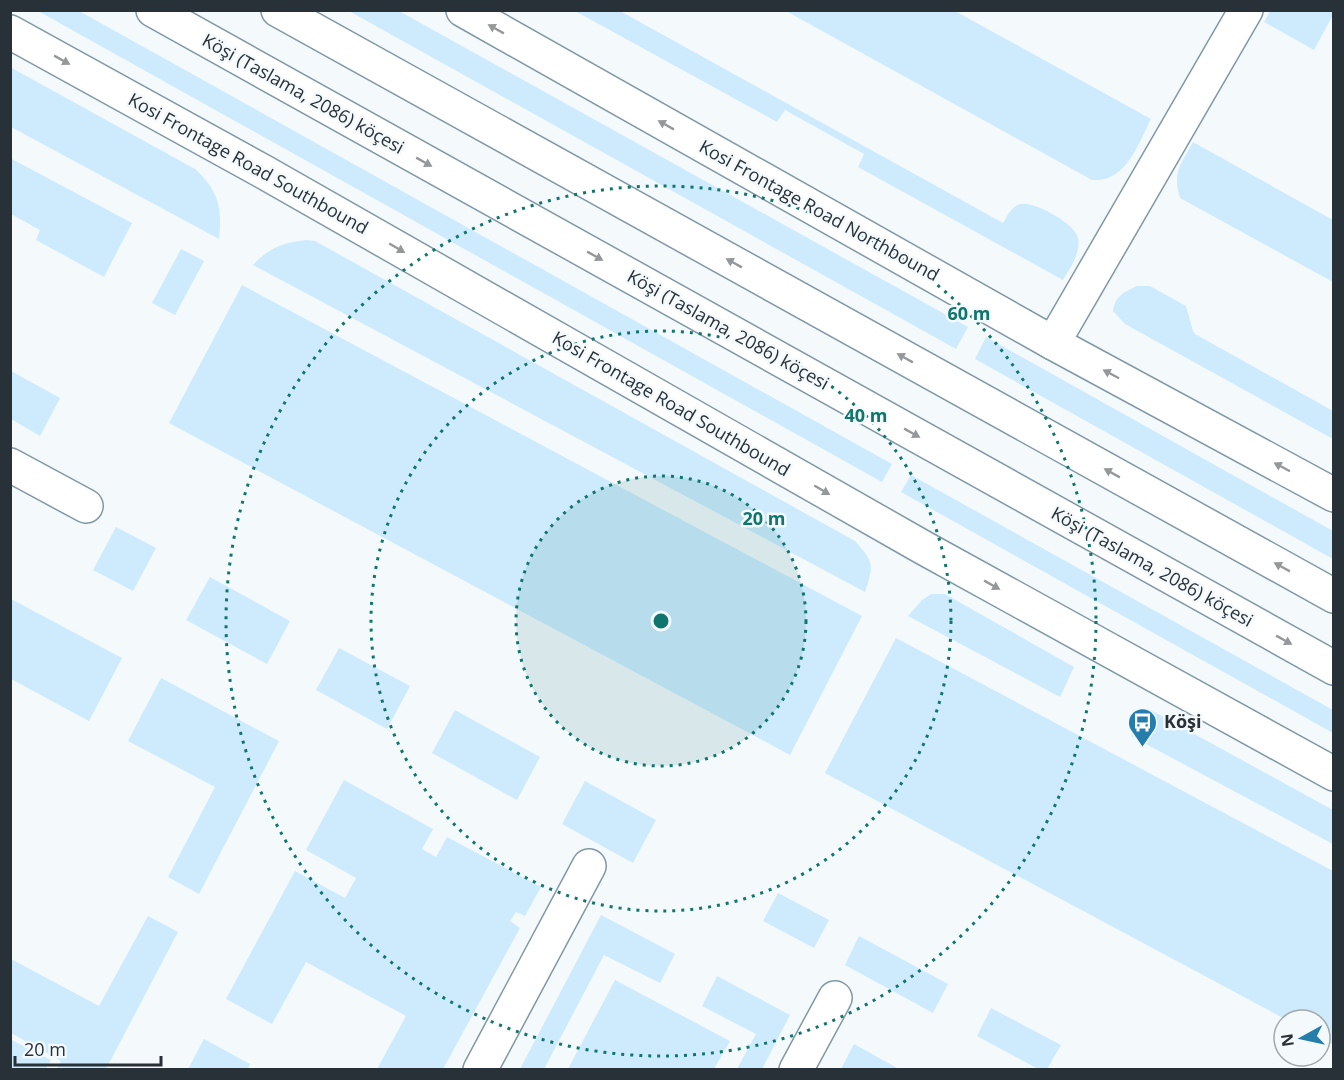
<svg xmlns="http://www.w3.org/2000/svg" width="1344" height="1080" font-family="'Open Sans',sans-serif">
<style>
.green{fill:#ceebfe}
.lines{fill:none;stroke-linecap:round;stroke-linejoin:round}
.minor-casing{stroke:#8198a6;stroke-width:36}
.major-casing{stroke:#8198a6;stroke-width:36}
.minor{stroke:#fff;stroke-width:33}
.major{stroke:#fff;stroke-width:33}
.oneway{fill:#94989b}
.ring{fill:none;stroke:#0f766e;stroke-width:3;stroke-dasharray:3 6}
.labels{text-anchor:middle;stroke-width:5;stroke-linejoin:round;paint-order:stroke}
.street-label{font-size:18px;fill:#283137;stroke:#f4f9fc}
.poi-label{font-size:18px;font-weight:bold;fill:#283137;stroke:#f4f9fc;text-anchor:start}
.centre{fill:#0f766e;stroke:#f4f9fc;stroke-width:3}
.ring-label{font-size:18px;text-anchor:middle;font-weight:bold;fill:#0f766e;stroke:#f4f9fc;stroke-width:5;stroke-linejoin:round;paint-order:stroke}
</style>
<rect width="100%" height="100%" fill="#f4f9fc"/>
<g class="green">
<path d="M38,11H79L892,464L882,482Z"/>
<path d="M349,11H399L968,327L956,349Z"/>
<path d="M575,11H620L1003,223C1008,215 1011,206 1021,204C1034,201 1076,224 1078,238C1081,253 1070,268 1063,280L858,167L864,154L785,110L777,122Z"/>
<path d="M786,11H955L1151,119C1138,144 1126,183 1092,180Z"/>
<path d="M1270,11H1333V15L1314,50L1264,22Z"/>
<path d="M10,67L195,169C219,191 222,208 219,239L11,127Z"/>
<path d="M1193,142L1333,220V282L1180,198C1172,172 1181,164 1193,142Z"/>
<path d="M10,158L132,223L104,277L36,240L40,230L11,214Z"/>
<path d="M306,240L315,241L855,541C874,562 874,565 865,592L253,265C270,247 282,243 306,240Z"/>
<path d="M181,249L204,261L175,315L152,303Z"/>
<path d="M242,285L862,616L790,755L169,423Z"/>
<path d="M1137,286H1150L1186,306L1193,331L1195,334L1333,411V439L1125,324L1113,311C1115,296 1124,292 1137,286Z"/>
<path d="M986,337L1333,531V559L975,359Z"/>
<path d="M11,371L60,398L40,436L11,419Z"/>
<path d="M911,475L1333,710V733L901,492Z"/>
<path d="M116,527L156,548L133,591L93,570Z"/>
<path d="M210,577L290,621L267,664L186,620Z"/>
<path d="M931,594H945L1074,667L1060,697L908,616L922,600Z"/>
<path d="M11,599L122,658L89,721L11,679Z"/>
<path d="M896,638L1333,871V1045L1320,1037V1020H1287L825,773Z"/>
<path d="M339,648L410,686L387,729L316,690Z"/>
<path d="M161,678L279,741L199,894L168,877L215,787L128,741Z"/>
<path d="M1147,708L1333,810V844L1131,736Z"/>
<path d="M455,710L540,757L517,800L432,753Z"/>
<path d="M344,780L433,829L422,849L436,857L447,837L541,887L525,916L516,912L510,921L520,928L443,1069H377L406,1016L306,962L272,1024L226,999L295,871L345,898L356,878L306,850Z"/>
<path d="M585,781L656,820L633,863L562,824Z"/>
<path d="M778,893L829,920L814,948L763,921Z"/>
<path d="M601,915L675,954L660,983L604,955L544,1069H520Z"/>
<path d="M148,916L178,932L106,1069H57L61,1061L11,1033V959L99,1006Z"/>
<path d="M859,936L948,984L933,1013L845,965Z"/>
<path d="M717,976L790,1015L762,1069H737L756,1034L702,1006Z"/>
<path d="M615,980L730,1041L714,1069H568Z"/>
<path d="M991,1008L1061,1045L1047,1069H1038L977,1036Z"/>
<path d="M10,1039L51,1060L46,1069H11Z"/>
<path d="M204,1039L250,1064L248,1069H188Z"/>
<path d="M854,1044L899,1069H841Z"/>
</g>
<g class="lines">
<defs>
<g id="minor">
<path d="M463,10L1053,343L1334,495"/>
<path d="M10,32L264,172L924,548L1334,774"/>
<path d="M1053,343L1246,10"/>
<path d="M10,465L86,506"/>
<path d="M480,1070L589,866"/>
<path d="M796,1070L835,998"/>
</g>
<g id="major">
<path d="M153,10L1334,668"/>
<path d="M278,10L1334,596"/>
</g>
</defs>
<use href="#minor" class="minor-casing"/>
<use href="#major" class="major-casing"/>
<use href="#minor" class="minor"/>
<use href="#major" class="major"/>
</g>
<defs><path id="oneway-solid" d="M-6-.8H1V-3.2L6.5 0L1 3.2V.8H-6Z" transform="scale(1.5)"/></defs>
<g class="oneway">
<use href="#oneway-solid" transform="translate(496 29) rotate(-151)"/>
<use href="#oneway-solid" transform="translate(62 60) rotate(29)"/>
<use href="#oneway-solid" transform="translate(666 125) rotate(-151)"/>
<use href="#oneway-solid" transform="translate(424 162) rotate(29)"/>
<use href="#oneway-solid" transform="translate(397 248) rotate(30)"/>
<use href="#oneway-solid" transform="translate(595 256) rotate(29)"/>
<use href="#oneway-solid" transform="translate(734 263) rotate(-151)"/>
<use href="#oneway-solid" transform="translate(905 358) rotate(-151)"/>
<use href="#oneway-solid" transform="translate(1111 374) rotate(-152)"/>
<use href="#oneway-solid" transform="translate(912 433) rotate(29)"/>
<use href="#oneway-solid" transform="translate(1282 467) rotate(-152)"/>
<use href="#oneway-solid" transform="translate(1112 473) rotate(-151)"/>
<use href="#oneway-solid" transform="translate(822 490) rotate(30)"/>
<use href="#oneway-solid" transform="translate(1282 567) rotate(-151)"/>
<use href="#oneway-solid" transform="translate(992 585) rotate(29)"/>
<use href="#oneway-solid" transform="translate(1284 640) rotate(29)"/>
</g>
<circle cx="661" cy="621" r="145" fill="#0f766e" fill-opacity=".12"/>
<g class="ring">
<circle cx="661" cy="621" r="145"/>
<circle cx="661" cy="621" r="290"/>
<circle cx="661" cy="621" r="435"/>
</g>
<defs>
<symbol id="bus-pin" viewBox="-11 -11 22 30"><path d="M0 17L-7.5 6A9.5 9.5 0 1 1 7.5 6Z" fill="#257dac" stroke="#f4f9fc"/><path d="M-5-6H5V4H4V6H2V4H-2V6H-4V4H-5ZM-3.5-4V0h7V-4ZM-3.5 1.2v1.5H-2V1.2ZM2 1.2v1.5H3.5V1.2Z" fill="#fff"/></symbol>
</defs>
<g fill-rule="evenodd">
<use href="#bus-pin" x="1126" y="706" width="33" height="45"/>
</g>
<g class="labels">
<g class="street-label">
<text transform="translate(303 94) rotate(29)" y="6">Köşi (Taslama, 2086) köçesi</text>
<text transform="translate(248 164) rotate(29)" y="6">Kosi Frontage Road Southbound</text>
<text transform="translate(819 211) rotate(29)" y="6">Kosi Frontage Road Northbound</text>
<text transform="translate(728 330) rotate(29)" y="6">Köşi (Taslama, 2086) köçesi</text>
<text transform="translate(671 404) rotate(30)" y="6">Kosi Frontage Road Southbound</text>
<text transform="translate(1152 567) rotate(29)" y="6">Köşi (Taslama, 2086) köçesi</text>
</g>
<g class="poi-label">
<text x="1164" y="728">Köşi</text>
</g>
</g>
<circle cx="661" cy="621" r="9" class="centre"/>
<g class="ring-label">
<text x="969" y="320">60 m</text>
<text x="866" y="422">40 m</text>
<text x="764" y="525">20 m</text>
</g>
<rect width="1344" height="1080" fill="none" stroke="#283137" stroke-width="24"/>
<g transform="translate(1302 1038) rotate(262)"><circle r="28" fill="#f4f9fc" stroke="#a2a9ad" stroke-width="1.5"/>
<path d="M0-4.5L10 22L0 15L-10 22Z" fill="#257dac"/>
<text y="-9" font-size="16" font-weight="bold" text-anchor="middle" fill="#283137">N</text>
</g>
<path d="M15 1056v9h146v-9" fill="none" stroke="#283137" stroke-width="3"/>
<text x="24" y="1056" font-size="18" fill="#283137" stroke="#f4f9fc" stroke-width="4.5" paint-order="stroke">20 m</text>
</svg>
